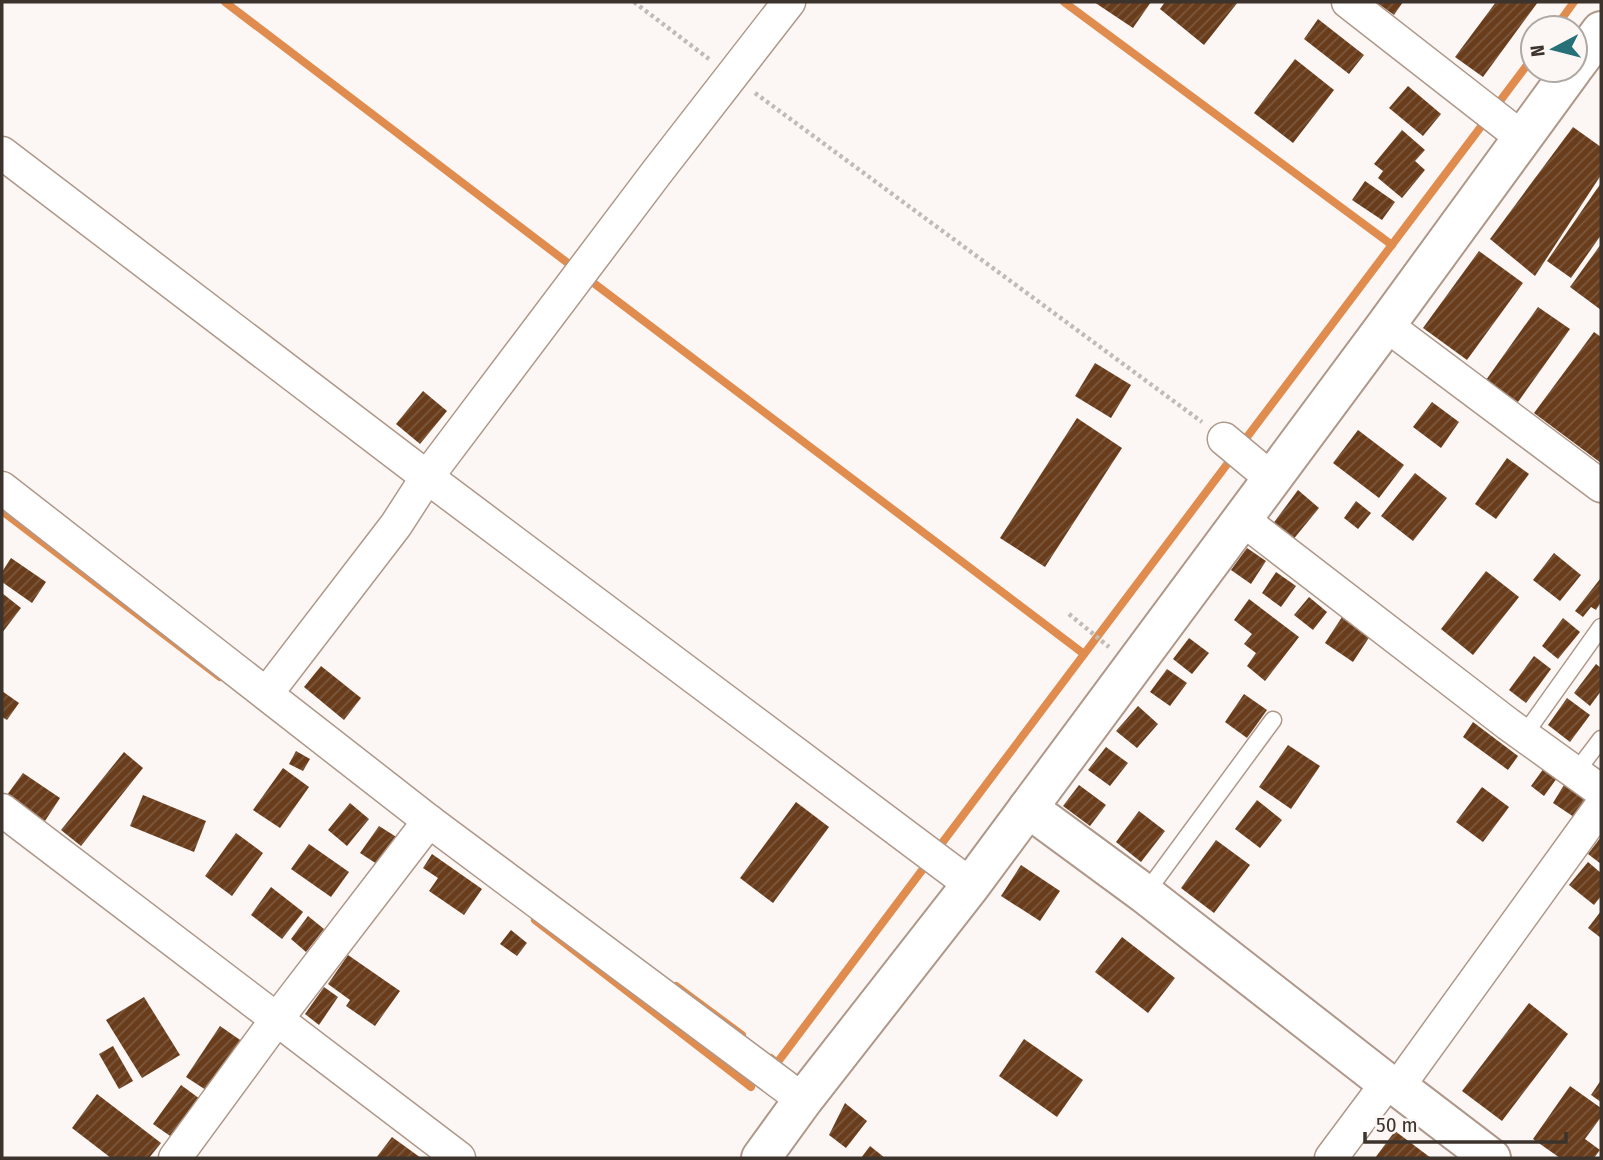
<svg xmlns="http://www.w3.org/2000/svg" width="1603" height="1160" font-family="'Fira Sans Condensed',sans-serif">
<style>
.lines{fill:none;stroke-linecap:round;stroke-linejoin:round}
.stream{stroke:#e08c4e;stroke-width:8}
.building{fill:url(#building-hatch)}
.lane-casing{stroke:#af988a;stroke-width:19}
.street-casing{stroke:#af988a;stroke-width:35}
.secondary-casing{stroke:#af988a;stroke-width:42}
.path{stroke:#c1bbb7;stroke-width:4.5;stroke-dasharray:3.5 3.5;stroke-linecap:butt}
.lane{stroke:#fff;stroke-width:16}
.street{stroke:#fff;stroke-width:32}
.secondary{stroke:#fff;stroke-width:38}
</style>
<defs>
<pattern id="building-hatch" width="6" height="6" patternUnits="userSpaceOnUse" patternTransform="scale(1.75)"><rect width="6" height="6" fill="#693d1c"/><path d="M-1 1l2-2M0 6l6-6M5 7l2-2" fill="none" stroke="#7b583d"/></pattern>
</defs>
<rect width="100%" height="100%" fill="#fcf7f4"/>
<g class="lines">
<g class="stream">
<path d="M225,2L577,270"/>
<path d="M1064,2L1392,245"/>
<path d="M1555,28L1574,2"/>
<path d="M1494,109L1533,57"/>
<path d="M587,278L1084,654"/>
<path d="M1241,445L1486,120"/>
<path d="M2,511L220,677"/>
<path d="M936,851L1234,455"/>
<path d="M535,920L751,1087"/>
<path d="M676,986L742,1035"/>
<path d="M771,1058L777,1063L929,861"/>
</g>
</g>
<g class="building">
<path d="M1094,2H1151L1133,28Z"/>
<path d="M1165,2H1238L1204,45L1160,9Z"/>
<path d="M1376,2H1403L1394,15Z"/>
<path d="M1496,2H1538L1483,77L1455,57Z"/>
<path d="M1318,19L1364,55L1349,74L1304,39Z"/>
<path d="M1295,59L1334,90L1293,143L1254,113Z"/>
<path d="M1408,86L1441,114L1423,136L1389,108Z"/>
<path d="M1573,127L1601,147V175L1535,276L1490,239Z"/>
<path d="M1402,130L1425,150L1415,161L1425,170L1402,198L1378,178L1383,171L1374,164Z"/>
<path d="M1365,181L1395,202L1382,220L1352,200Z"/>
<path d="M1601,183V235L1571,278L1547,261Z"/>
<path d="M1601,244V310L1570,287Z"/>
<path d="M1479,251L1523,283L1467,360L1423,328Z"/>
<path d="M1538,307L1570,329L1518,402L1486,380Z"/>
<path d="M1594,332L1601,337V463L1534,413Z"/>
<path d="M1095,363L1131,385L1111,418L1075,396Z"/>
<path d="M423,391L447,411L420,444L396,424Z"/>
<path d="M1432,402L1459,422L1441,448L1413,427Z"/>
<path d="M1077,418L1122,448L1045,567L1000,538Z"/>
<path d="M1358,430L1404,465L1379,498L1333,463Z"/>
<path d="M1507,458L1529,474L1496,519L1475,504Z"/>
<path d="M1415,473L1447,498L1413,541L1381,516Z"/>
<path d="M1298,490L1319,508L1292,541L1272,525Z"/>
<path d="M1356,501L1371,513L1358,529L1344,518Z"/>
<path d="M1247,548L1266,561L1251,584L1231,570Z"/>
<path d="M1554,553L1581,575L1560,601L1533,580Z"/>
<path d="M11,558L46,582L32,603L2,582V572Z"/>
<path d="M1486,571L1519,597L1473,655L1441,629Z"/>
<path d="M1276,572L1296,586L1281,607L1262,593Z"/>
<path d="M1600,579L1601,602L1596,610L1591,607L1583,617L1575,611Z"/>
<path d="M2,593L21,608L2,633Z"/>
<path d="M1309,597L1327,612L1313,630L1294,615Z"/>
<path d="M1249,599L1299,637L1265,681L1247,666L1256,653L1244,644L1252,634L1234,620Z"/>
<path d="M1342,617L1370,636L1353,662L1325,643Z"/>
<path d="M1563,618L1580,632L1558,659L1542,646Z"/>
<path d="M1189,638L1209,653L1192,674L1173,659Z"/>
<path d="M1534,656L1551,669L1526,703L1509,690Z"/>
<path d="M1596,664L1601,668V691L1590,706L1574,693Z"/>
<path d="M321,666L361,698L344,720L304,687Z"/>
<path d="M1167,669L1187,683L1170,706L1150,692Z"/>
<path d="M2,691L19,703L7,720L2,717Z"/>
<path d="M1244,694L1267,710L1247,738L1225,722Z"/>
<path d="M1567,698L1590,715L1570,742L1548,725Z"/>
<path d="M1138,706L1158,724L1137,748L1116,731Z"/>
<path d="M1473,722L1518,756L1508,770L1463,737Z"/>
<path d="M1288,745L1320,766L1291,809L1259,787Z"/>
<path d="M1106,747L1128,763L1110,786L1088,770Z"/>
<path d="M296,751L310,759L303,771L289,764Z"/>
<path d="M124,752L143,768L81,846L61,830Z"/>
<path d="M283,768L309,787L280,828L253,810Z"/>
<path d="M1544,768L1557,778L1544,796L1531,786Z"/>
<path d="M23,773L60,798L45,821L7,795Z"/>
<path d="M1567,780L1589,794L1574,817L1553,803Z"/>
<path d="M1079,785L1106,805L1090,826L1063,806Z"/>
<path d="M1482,787L1509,807L1483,842L1456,822Z"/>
<path d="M143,795L206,821L194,852L130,826Z"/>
<path d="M1257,800L1282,820L1260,848L1235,829Z"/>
<path d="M796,802L829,827L773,903L740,878Z"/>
<path d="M350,803L369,819L347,846L328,830Z"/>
<path d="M1139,811L1165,831L1141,862L1116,842Z"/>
<path d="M379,826L398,838L380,866L360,853Z"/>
<path d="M236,833L263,853L232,896L205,876Z"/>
<path d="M1601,837V864L1588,854Z"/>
<path d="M1216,840L1250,865L1214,913L1181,888Z"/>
<path d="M309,844L349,872L331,897L291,869Z"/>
<path d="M432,854L482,889L464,915L429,891L438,878L423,868Z"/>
<path d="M1588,862L1601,873V896L1594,905L1569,885Z"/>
<path d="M1021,865L1060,891L1040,921L1001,896Z"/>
<path d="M271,887L303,912L282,939L251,915Z"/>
<path d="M1601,911V938L1588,928Z"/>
<path d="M308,916L324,929L306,952L291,939Z"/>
<path d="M511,930L527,943L517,956L500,944Z"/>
<path d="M1122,937L1175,978L1148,1013L1095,972Z"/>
<path d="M348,955L400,991L375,1026L346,1006L350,1000L328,984Z"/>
<path d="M324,987L338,997L319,1025L305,1014Z"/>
<path d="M144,997L180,1055L142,1078L106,1020Z"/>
<path d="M1529,1003L1568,1034L1502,1121L1462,1091Z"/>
<path d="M220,1026L243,1042L209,1092L186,1077Z"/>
<path d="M1024,1039L1083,1080L1057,1117L999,1076Z"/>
<path d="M113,1046L133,1081L119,1089L99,1054Z"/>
<path d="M1601,1080V1102L1591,1095Z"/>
<path d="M181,1085L200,1099L173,1138L153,1124Z"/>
<path d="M1570,1086L1601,1108V1117L1585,1139L1600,1150L1594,1158H1560L1533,1139Z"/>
<path d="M97,1094L161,1143L149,1158H111L72,1128Z"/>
<path d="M845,1103L867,1121L846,1148L829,1135Z"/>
<path d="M1395,1131L1431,1158H1375Z"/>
<path d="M392,1137L421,1158H376Z"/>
<path d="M870,1146L885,1158H861Z"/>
</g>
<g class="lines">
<defs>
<g id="lane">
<path d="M1524,735L1601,627"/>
<path d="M1576,772L1601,739"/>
<path d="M1145,894L1273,720"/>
</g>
<g id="street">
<path d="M1348,2L1521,137"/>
<path d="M2,153L427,477L971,885"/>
<path d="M1386,325L1601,486"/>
<path d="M1224,439L1272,479"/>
<path d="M2,488L429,821L803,1100"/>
<path d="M1242,519L1508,724L1601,791"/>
<path d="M267,693L396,525L427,477L657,172L789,2"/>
<path d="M2,810L459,1158"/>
<path d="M1398,1087L1601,806"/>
<path d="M175,1158L277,1019L429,821"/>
<path d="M1331,1158L1387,1083"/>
</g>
<g id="secondary">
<path d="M1575,66L1601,31"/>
<path d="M1028,808L1145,894L1387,1083L1398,1087L1491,1158"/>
<path d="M761,1158L803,1100L971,885L1386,325L1572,70"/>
</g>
</defs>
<use href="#lane" class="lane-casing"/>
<use href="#street" class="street-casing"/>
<use href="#secondary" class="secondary-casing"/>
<g class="path">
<path d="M634,2L709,59"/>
<path d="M755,93L1202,422"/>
<path d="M1069,614L1109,647"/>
</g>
<use href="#lane" class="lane"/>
<use href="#street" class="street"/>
<use href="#secondary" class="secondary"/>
</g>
<rect width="1603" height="1160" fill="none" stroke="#3c332d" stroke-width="7"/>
<g transform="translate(1554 49) rotate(263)"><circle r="33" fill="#fcf7f4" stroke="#afa9a4" stroke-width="2"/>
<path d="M0-5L12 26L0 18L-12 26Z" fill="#267078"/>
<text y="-10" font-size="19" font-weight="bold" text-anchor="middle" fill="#3c332d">N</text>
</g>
<path d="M1365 1132v10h201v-10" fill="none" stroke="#3c332d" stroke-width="3.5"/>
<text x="1376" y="1132" font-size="21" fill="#3c332d" stroke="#fcf7f4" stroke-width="5" paint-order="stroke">50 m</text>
</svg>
